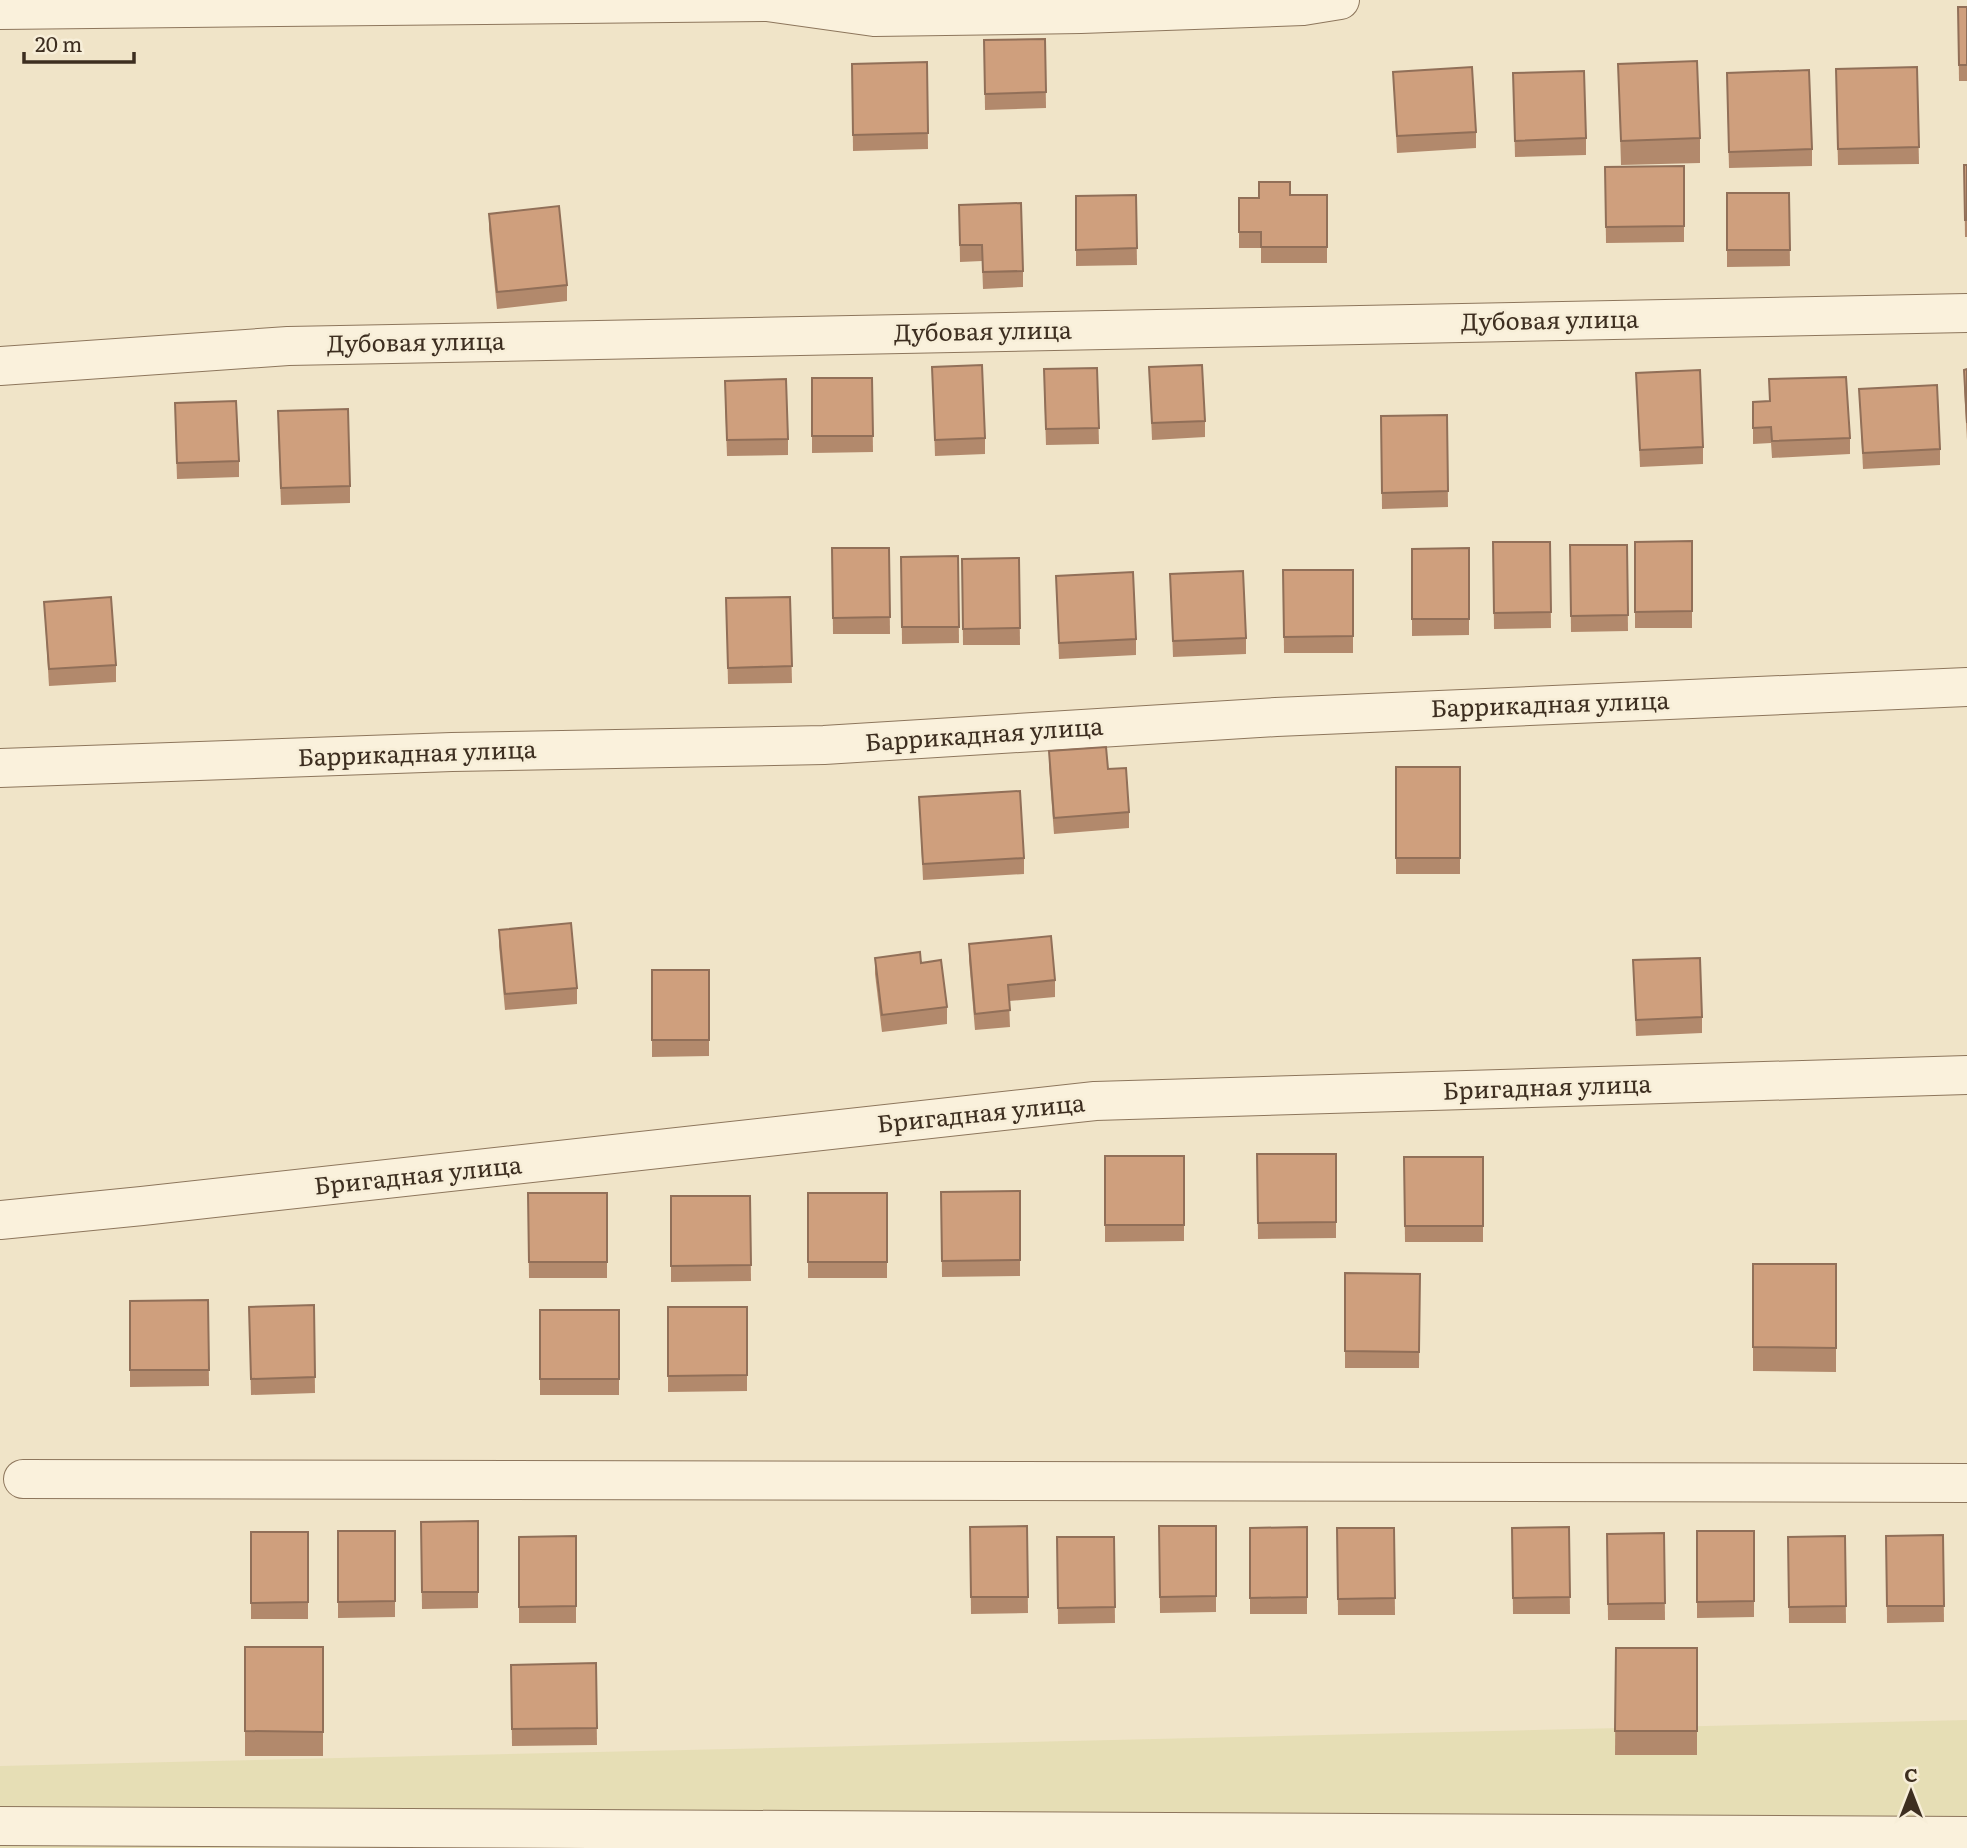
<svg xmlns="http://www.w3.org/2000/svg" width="1967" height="1848" font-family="Literata,serif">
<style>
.farmland{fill:#e6deb5}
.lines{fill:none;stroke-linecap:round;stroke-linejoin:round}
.minor-casing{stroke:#8d765c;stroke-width:40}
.minor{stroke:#faf1dc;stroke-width:38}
.wall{fill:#b2896c}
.building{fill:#cf9f7d;stroke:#916f58;stroke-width:2}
.labels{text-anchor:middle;stroke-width:5;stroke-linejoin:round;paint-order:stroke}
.street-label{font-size:24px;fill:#3d2e20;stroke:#f7eed8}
</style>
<rect width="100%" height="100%" fill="#f0e4c8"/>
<path class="farmland" d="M1967,1720V1848H0V1766Z"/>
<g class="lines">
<defs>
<g id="minor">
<path d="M0,10L767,2L874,17L1081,14L1303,6L1340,0"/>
<path d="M0,366L288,346L1967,313"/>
<path d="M0,768L452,752L824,745L1276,717L1967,687"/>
<path d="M0,1220L142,1206L1095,1101L1967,1075"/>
<path d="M23,1479L1967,1483"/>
<path d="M0,1826L1967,1836"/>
</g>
</defs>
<use href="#minor" class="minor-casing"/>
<use href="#minor" class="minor"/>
</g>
<g class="wall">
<path d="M1958,7H1967V81H1959Z"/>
<path d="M1045,39L1046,108L985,110L984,40Z"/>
<path d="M927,62L928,149L853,151L852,64Z"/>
<path d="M1618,64L1700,138V163L1621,165Z"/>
<path d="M1917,67L1919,164L1838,165L1836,85Z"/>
<path d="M1393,72L1476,132V148L1397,153Z"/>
<path d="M1513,73L1586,138V155L1515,157Z"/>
<path d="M1727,89L1812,149V166L1729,168Z"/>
<path d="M1964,165H1967V237H1965Z"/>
<path d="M1684,166V242L1606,243L1605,167Z"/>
<path d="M1727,193H1789L1790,266L1727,267Z"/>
<path d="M1136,195L1137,265L1076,266V196Z"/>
<path d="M1290,195H1327V263H1261V248H1239V198H1259Z"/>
<path d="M959,205L1023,271V287L983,289L982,261L960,262Z"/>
<path d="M489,214L567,285V301L497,309L489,230Z"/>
<path d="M932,367L985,438V454L935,456Z"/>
<path d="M1149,367L1205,421V437L1152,440Z"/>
<path d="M1097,368L1099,444L1046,445L1044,385Z"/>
<path d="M1967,369V440L1964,386V370Z"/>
<path d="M1636,373L1703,447V464L1640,467Z"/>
<path d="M812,378H872L873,452L812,453Z"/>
<path d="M1769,379L1850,438V454L1772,458L1771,443L1753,444V402L1769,401Z"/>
<path d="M1859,389L1940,449V465L1863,469Z"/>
<path d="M725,398L788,439V455L727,456Z"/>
<path d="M1447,415L1448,507L1382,509L1381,416Z"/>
<path d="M175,419L239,461V477L177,479Z"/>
<path d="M278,428L350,486V503L281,505Z"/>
<path d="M1692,541V628H1635V542Z"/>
<path d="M1493,542H1550L1551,628L1494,629Z"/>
<path d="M1570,545H1627L1628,631L1571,632Z"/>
<path d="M832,548H889L890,634H833Z"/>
<path d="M1469,548V635L1412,636V549Z"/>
<path d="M958,556L959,643L902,644L901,557Z"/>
<path d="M1019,558L1020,645H963L962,559Z"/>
<path d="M1283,570H1353V653H1284Z"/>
<path d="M1170,574L1246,638V654L1173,657Z"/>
<path d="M1056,576L1136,639V655L1059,659Z"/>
<path d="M790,597L792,683L728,684L726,598Z"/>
<path d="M44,602L116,665V682L49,686Z"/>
<path d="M1049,751L1108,769L1129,812V828L1054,834L1049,767Z"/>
<rect x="1396" y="767" width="64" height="107"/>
<path d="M919,797L1024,858V874L923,880Z"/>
<path d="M499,930L577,988V1004L505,1010L499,946Z"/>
<path d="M969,944L1055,980V997L1009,1001L1010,1027L975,1030L969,960Z"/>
<path d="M875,958L921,963L947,1007V1024L882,1032L875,974Z"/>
<path d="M1633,960L1702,1017V1033L1636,1036Z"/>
<path d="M652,970H709V1056L652,1057Z"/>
<path d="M1257,1154H1336V1238L1258,1239Z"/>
<path d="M1105,1156H1184V1241L1105,1242Z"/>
<path d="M1404,1157H1483V1242H1405Z"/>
<path d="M1020,1191V1276L942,1277L941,1192Z"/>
<path d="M528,1193H607V1278H529Z"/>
<rect x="808" y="1193" width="79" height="85"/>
<path d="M671,1196H750L751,1281L671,1282Z"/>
<path d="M1753,1264H1836V1372L1753,1371Z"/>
<path d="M1345,1273L1420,1274L1419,1368H1345Z"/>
<path d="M208,1300L209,1386L130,1387V1301Z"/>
<path d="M314,1305L315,1393L251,1395L249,1307Z"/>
<path d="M668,1307H747V1391L668,1392Z"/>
<rect x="540" y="1310" width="79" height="85"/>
<path d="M478,1521V1608L422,1609L421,1522Z"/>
<path d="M1027,1526L1028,1613L971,1614L970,1527Z"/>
<path d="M1159,1526H1216V1612L1160,1613Z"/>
<path d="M1307,1527V1614H1250V1528Z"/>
<path d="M1569,1527L1570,1614H1513L1512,1528Z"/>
<path d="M1337,1528H1394L1395,1615H1338Z"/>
<path d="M338,1531H395V1617L338,1618Z"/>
<path d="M1697,1531H1754V1617L1697,1618Z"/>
<rect x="251" y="1532" width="57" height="87"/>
<path d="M1664,1533L1665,1620H1608L1607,1534Z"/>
<path d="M1943,1535L1944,1622L1887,1623L1886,1536Z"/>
<path d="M576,1536V1623H519V1537Z"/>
<path d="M1845,1536L1846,1623H1789L1788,1537Z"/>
<path d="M1057,1537H1114L1115,1623L1058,1624Z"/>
<rect x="245" y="1647" width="78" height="109"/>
<path d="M1616,1648H1697V1755H1615Z"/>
<path d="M596,1663L597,1745L512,1746L511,1665Z"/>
</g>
<g class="building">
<path d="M1958,7H1967V65H1959Z"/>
<path d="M1045,39L1046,92L985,94L984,40Z"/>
<path d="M1697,61L1700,138L1621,141L1618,64Z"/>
<path d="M927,62L928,133L853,135L852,64Z"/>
<path d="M1472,67L1476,132L1397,136L1393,72Z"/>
<path d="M1917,67L1919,147L1838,149L1836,69Z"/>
<path d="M1809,70L1812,149L1729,152L1727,73Z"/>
<path d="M1584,71L1586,138L1515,141L1513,73Z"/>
<path d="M1964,165H1967V220H1965Z"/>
<path d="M1684,166V226L1606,227L1605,167Z"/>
<path d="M1259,182H1290V195H1327V247H1261V232H1239V198H1259Z"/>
<path d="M1727,193H1789L1790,250H1727Z"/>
<path d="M1136,195L1137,248L1076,250V196Z"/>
<path d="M1021,203L1023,271L983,272L982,245H960L959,205Z"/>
<path d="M559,206L567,285L497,292L489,214Z"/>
<path d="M982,365L985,438L935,440L932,367Z"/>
<path d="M1202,365L1205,421L1152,423L1149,367Z"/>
<path d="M1097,368L1099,428L1046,429L1044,369Z"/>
<path d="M1967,369V423L1964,370Z"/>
<path d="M1700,370L1703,447L1640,450L1636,373Z"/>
<path d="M1846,377L1850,438L1772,441L1771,427L1753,428V402L1770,401L1769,379Z"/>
<path d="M812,378H872L873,436H812Z"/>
<path d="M786,379L788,439L727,440L725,381Z"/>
<path d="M1937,385L1940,449L1863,453L1859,389Z"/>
<path d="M236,401L239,461L177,463L175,403Z"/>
<path d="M348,409L350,486L281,488L278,411Z"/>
<path d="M1447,415L1448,491L1382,493L1381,416Z"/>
<path d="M1692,541V611L1635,612V542Z"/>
<path d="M1493,542H1550L1551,612L1494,613Z"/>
<path d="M1570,545H1627L1628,615L1571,616Z"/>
<path d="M832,548H889L890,617L833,618Z"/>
<path d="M1469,548V619H1412V549Z"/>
<path d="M958,556L959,627H902L901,557Z"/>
<path d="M1019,558L1020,628L963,629L962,559Z"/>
<path d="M1283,570H1353V636L1284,637Z"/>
<path d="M1243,571L1246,638L1173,641L1170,574Z"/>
<path d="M1133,572L1136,639L1059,643L1056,576Z"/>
<path d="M111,597L116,665L49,669L44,602Z"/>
<path d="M790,597L792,666L728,668L726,598Z"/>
<path d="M1106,747L1108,769L1126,768L1129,812L1054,818L1049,751Z"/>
<rect x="1396" y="767" width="64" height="91"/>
<path d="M1020,791L1024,858L923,864L919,797Z"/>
<path d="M571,923L577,988L505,994L499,930Z"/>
<path d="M1051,936L1055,980L1008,985L1010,1010L975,1014L969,944Z"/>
<path d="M920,952L921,963L941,960L947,1007L882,1015L875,958Z"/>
<path d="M1700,958L1702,1017L1636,1020L1633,960Z"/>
<rect x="652" y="970" width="57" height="70"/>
<path d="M1257,1154H1336V1222L1258,1223Z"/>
<rect x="1105" y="1156" width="79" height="69"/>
<path d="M1404,1157H1483V1226H1405Z"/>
<path d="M1020,1191V1260L942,1261L941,1192Z"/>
<path d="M528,1193H607V1262H529Z"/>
<rect x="808" y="1193" width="79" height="69"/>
<path d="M671,1196H750L751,1265L671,1266Z"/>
<path d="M1753,1264H1836V1348L1753,1347Z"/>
<path d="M1345,1273L1420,1274L1419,1352L1345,1351Z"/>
<path d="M208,1300L209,1370H130V1301Z"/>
<path d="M314,1305L315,1377L251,1379L249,1307Z"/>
<path d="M668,1307H747V1375L668,1376Z"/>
<rect x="540" y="1310" width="79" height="69"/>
<path d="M478,1521V1592H422L421,1522Z"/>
<path d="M1027,1526L1028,1597H971L970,1527Z"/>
<path d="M1159,1526H1216V1596L1160,1597Z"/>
<path d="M1307,1527V1597L1250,1598V1528Z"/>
<path d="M1569,1527L1570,1597L1513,1598L1512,1528Z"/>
<path d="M1337,1528H1394L1395,1598L1338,1599Z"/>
<path d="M338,1531H395V1601L338,1602Z"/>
<path d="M1697,1531H1754V1601L1697,1602Z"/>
<path d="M251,1532H308V1602L251,1603Z"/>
<path d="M1664,1533L1665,1603L1608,1604L1607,1534Z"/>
<path d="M1943,1535L1944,1606H1887L1886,1536Z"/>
<path d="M576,1536V1606L519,1607V1537Z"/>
<path d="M1845,1536L1846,1606L1789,1607L1788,1537Z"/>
<path d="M1057,1537H1114L1115,1607L1058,1608Z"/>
<path d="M245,1647H323V1732L245,1731Z"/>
<path d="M1616,1648H1697V1731H1615Z"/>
<path d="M596,1663L597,1728L512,1729L511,1665Z"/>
</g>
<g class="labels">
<g class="street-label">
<text transform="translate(1550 321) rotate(-1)" y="8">Дубовая улица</text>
<text transform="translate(983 332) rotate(-1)" y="8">Дубовая улица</text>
<text transform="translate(416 343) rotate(-1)" y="8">Дубовая улица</text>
<text transform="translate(1550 705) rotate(-2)" y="8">Баррикадная улица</text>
<text transform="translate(984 735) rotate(-4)" y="8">Баррикадная улица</text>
<text transform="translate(417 754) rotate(-2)" y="8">Баррикадная улица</text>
<text transform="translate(1547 1088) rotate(-2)" y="8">Бригадная улица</text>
<text transform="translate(981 1114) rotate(-6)" y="8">Бригадная улица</text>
<text transform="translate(418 1176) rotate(-6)" y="8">Бригадная улица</text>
</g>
</g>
<g transform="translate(1911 1792)" stroke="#f7eed8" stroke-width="5" paint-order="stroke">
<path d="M0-5L12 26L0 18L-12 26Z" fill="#3d2e20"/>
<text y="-10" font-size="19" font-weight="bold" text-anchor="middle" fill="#3d2e20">С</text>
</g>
<path d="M24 52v10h110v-10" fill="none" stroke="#3d2e20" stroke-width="3.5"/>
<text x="35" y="52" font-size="21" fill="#3d2e20" stroke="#f7eed8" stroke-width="5" paint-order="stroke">20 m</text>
</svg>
